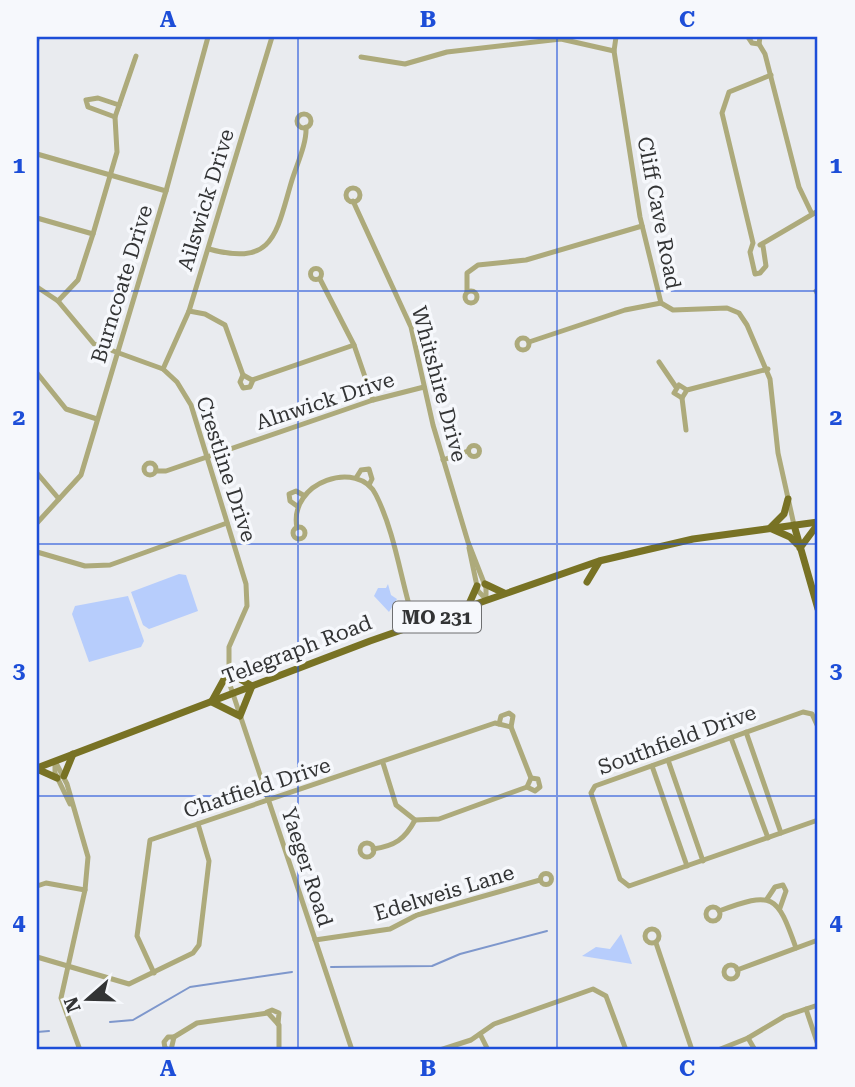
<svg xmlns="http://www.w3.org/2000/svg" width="855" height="1087" font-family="'Roboto Serif',serif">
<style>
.green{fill:#b7cdfc}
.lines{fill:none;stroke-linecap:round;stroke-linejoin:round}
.stream{stroke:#7e97cc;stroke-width:2}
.minor{stroke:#adaa7b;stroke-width:5}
.major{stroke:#787224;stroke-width:7}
.grid{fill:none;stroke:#1d4ed8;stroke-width:2;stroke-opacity:0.55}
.labels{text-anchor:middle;stroke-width:7;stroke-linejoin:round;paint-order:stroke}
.shield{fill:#f6f8fc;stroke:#6e6f71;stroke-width:2}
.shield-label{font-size:19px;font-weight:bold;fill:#333435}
.street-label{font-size:21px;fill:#333435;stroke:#f6f8fc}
.neatline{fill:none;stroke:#1d4ed8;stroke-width:2.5}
.grid-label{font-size:23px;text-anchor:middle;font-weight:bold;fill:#1d4ed8}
</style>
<rect width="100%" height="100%" fill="#e9ebef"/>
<g class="green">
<path d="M179,574L186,575L198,611L149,629L143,625L131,592Z"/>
<path d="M388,584L391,595L397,599L389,612L374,596L378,588H386Z"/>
<path d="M128,596L144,641L141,647L89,662L72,614L75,606Z"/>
<path d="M621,934L632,964L582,956L596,947L610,949Z"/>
</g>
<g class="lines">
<g class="stream">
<path d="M331,967L432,966L460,954L547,931"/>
<path d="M110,1022L133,1020L190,987L292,972"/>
<path d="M37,1032L49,1031"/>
</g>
<g class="minor">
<path d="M616,37L614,51L640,217L661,303L673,310L727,308L739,313L747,325L770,379L778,453L794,525"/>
<path d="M748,37L752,43L759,44"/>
<path d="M760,37L759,44L765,54L799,187L812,214"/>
<path d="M37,40V37"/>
<path d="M361,57L405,64L447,52L561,39L614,51"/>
<circle cx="304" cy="121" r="7"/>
<path d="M115,117L88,107L86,100L98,98L119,105"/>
<path d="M37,154L166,191"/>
<circle cx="353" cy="195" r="7"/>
<path d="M353,201L411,327L433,425L468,542L486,588V599"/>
<path d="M37,218L93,234"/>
<path d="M760,245L818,211"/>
<path d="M763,246L766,266L760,273L755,274L750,252L753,243L722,113L729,92L771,75"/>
<path d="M209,249C275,267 276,233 292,180C297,164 307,143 306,127"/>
<circle cx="316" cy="274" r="5.5"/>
<path d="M320,279L354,345L373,400"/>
<path d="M37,287L58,301L94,344L163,369L177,382L191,405L246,584L247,606L229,647V682L352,1050"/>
<circle cx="471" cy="297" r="6"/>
<path d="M816,291L818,295"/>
<path d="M467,292V273L478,265L526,260L642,226"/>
<path d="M58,301L78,280L93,234L117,152L115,117L136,56"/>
<path d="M189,311L205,314L225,325L243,375L252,380L354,345"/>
<circle cx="523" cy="344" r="6"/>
<path d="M529,342L625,310L661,303"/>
<path d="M659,362L676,387"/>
<path d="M163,369L189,311L272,37"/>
<path d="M37,373L66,409L97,419"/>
<path d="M243,375L240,382L243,388L250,387L253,380"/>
<path d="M687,390L682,398L674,393L679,385L687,390L768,369"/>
<path d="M682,398L686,430"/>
<circle cx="474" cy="451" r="5.5"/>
<path d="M443,460L468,451"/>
<circle cx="150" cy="469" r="6"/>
<path d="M156,471H166L373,400L424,387"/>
<path d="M37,473L59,499"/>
<path d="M356,478L361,470L369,469L372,479L369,485"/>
<path d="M297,506L290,501L289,494L296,491L303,495"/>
<path d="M37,523L81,475L166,191L208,37"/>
<circle cx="299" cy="533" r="6"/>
<path d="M297,528C288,481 359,459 376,495C396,535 401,583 415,625"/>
<path d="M469,548L478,591L486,599"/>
<path d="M37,552L85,566L110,565L227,523"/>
<path d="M499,724L501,716L509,713L513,716L511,727"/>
<path d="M818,727L812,714L803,712L595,786L591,793L620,879L629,886L818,820"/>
<path d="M746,732L781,833"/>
<path d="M731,738L768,838"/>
<path d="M668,760L703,861"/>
<path d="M55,761L67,784L88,857L85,890L61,998L80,1050"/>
<path d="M55,761V773L70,804"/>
<path d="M652,766L687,866"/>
<path d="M527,787L535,791L540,787L538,779L531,778"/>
<circle cx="367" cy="850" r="7"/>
<path d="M373,849C395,846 405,839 415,820"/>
<circle cx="546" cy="879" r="5.5"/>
<path d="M37,886L46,883L85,890"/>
<path d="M767,899L775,887L783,885L786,891L780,908"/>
<circle cx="713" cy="914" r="7"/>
<path d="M719,911C773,891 777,894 796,948"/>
<circle cx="652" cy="936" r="7"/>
<path d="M315,940L390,929L417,915L540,880"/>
<path d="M656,943L692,1050"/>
<path d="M37,957L129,984L193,953L199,945L209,861L198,824"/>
<circle cx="731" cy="972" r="7"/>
<path d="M737,970L818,940"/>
<path d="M154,973L137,936L150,840L495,723L511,727L531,778L527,787L439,819L415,820L396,805L383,763"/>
<path d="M806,1009L818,1045"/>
<path d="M267,1012L272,1010L279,1013L278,1024"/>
<path d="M480,1034L488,1050"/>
<path d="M748,1038L755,1050"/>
<path d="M171,1050L174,1037L197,1023L268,1013L279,1025V1050"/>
<path d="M171,1050L165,1048L164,1042L168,1037H174"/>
<path d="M440,1050L471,1040L494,1024L593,989L606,996L626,1050"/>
<path d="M718,1050L748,1038L785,1016L818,1005"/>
</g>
<g class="major">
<path d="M794,525L818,609"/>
<path d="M771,527L784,514L788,499"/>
<path d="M772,529L790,537L797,544"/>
<path d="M800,548L818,524"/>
<path d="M587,582L599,562"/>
<path d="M485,584L504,593"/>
<path d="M469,604L477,586"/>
<path d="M212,701L228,672L252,686"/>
<path d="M212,702L240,716L252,686"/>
<path d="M37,768L370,641L599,561L693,539L818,522"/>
<path d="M37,769L57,778"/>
<path d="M64,776L73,754"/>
</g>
</g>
<path class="grid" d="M298,37V1050M557,37V1050M37,291H818M37,544H818M37,796H818"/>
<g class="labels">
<rect class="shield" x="393" y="601.5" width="88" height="31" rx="5"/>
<g class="shield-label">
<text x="437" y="624">MO 231</text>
</g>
<g class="street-label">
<text transform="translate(206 200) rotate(-73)" y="7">Ailswick Drive</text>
<text transform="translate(659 213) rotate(79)" y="7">Cliff Cave Road</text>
<text transform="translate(122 284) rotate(-73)" y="7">Burncoate Drive</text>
<text transform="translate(439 384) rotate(75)" y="7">Whitshire Drive</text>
<text transform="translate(325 401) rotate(-18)" y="7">Alnwick Drive</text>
<text transform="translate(226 469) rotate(72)" y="7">Crestline Drive</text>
<text transform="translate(297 650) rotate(-21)" y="7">Telegraph Road</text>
<text transform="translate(677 740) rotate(-20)" y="7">Southfield Drive</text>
<text transform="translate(257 788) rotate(-18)" y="7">Chatfield Drive</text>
<text transform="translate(307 867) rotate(72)" y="7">Yaeger Road</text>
<text transform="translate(444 893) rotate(-17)" y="7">Edelweis Lane</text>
</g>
</g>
<rect width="855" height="1087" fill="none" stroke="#f6f8fc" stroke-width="77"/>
<g transform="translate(88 999) rotate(250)" stroke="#f6f8fc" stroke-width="5" paint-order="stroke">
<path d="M0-5L12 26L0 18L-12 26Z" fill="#333435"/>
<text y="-10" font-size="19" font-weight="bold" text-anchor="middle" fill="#333435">N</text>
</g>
<rect x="38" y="38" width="778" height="1010" class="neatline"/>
<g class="grid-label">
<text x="168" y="27">A</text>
<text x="428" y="27">B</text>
<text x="687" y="27">C</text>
<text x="19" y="173">1</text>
<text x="836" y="173">1</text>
<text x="19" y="425">2</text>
<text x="836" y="425">2</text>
<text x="19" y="678">3</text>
<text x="836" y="678">3</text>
<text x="19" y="930">4</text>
<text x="836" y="930">4</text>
<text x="168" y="1076">A</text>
<text x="428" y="1076">B</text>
<text x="687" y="1076">C</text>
</g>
</svg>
